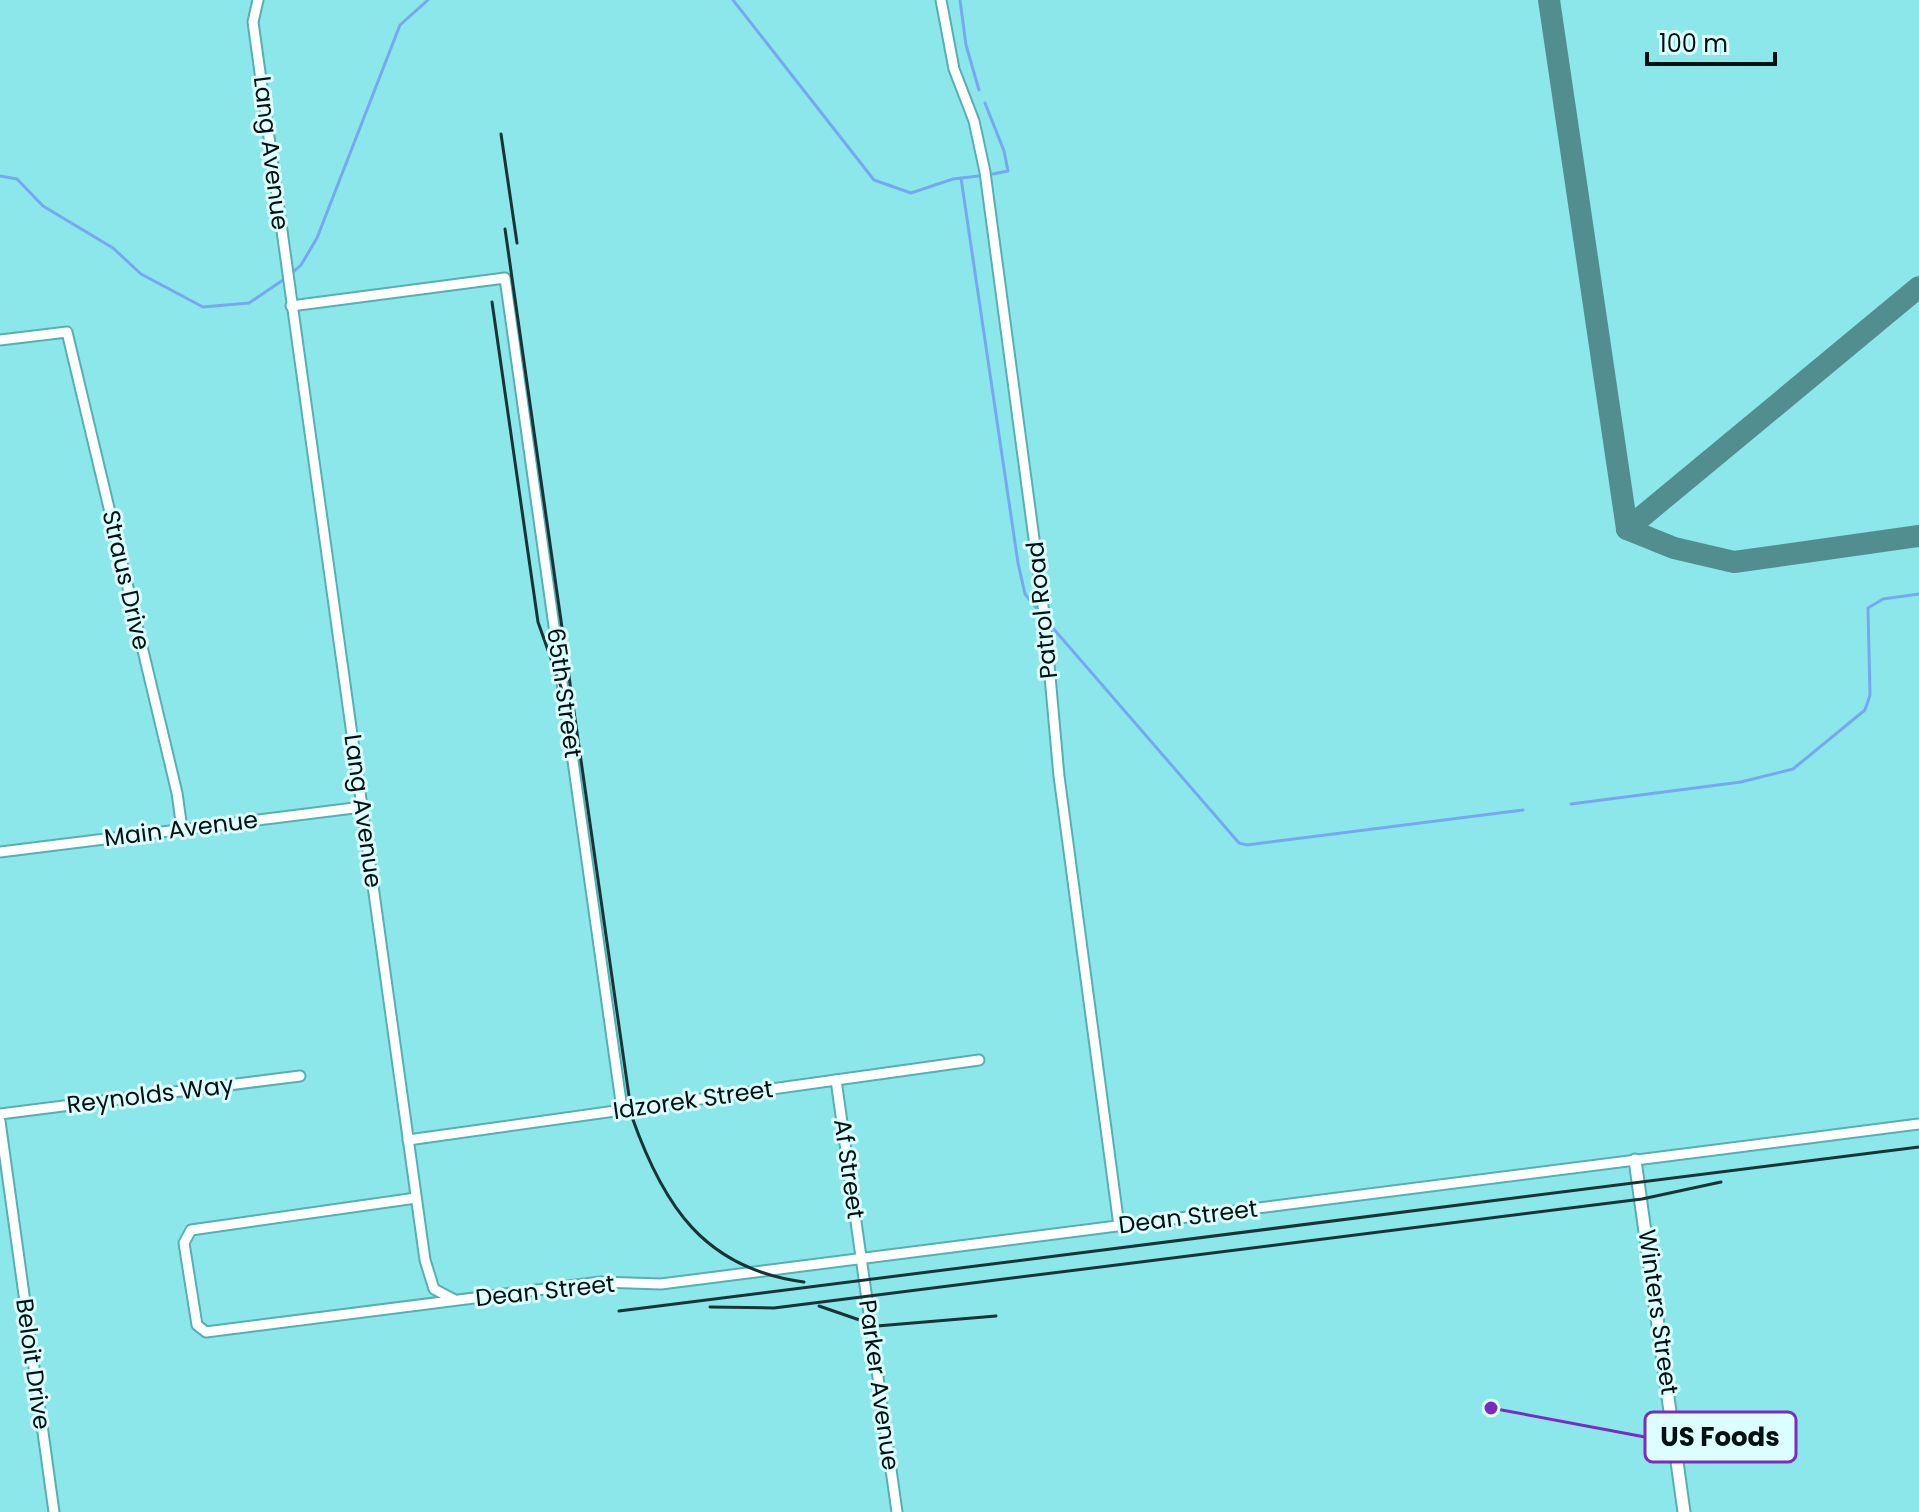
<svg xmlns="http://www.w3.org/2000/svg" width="1919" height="1512" font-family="Poppins,sans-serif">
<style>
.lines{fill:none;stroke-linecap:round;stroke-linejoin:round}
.stream{stroke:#76a8f2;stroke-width:3}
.taxiway{stroke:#528e90;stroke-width:22}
.minor-casing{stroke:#54b0b3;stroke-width:13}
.tertiary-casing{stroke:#54b0b3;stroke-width:15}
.minor{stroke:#fff;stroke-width:9}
.tertiary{stroke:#fff;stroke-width:11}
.rail{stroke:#183436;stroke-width:3}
.labels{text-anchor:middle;stroke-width:6;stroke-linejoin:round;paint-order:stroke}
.street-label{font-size:24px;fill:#011112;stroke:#dcfefe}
.leader{fill:none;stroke:#7b2cbf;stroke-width:3}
.callout-dot{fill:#7b2cbf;stroke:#dcfefe;stroke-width:3}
.callout{fill:#dcfefe;stroke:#7b2cbf;stroke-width:3}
.callout-label{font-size:26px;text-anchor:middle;font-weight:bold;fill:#011112}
</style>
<rect width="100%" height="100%" fill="#8ce7ea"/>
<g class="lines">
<g class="stream">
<path d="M733,0L874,180L911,193L953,179L979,176"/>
<path d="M960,0L966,45L979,90"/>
<path d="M985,103L1004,151L1008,171L993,174"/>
<path d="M0,176L17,179L43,206L113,248L141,274L203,307L249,303L286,278"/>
<path d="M961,178L1018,563L1025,594L1038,610"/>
<path d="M292,273L301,265L317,238L400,25L428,0"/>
<path d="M1052,627L1239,843L1247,845L1523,810"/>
<path d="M1571,804L1741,782L1793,769L1865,710L1870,695L1868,608L1883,599L1919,594"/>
</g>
<g class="taxiway">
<path d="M1549,0L1627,529"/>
<path d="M1627,529L1919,287"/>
<path d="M1627,529L1674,548L1734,562L1919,536"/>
</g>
<defs>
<g id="minor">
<path d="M258,0L253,22L425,1260L434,1289L453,1299"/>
<path d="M941,0L954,69L974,121L985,172L1045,621L1059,776L1119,1226"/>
<path d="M291,306L505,278L622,1109"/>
<path d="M0,340L67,332L177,793L182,829"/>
<path d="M0,852L362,807"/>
<path d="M836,1080L897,1512"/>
<path d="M0,1114L300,1076"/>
<path d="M0,1121L54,1512"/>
<path d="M408,1140L979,1060"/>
<path d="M416,1198L191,1230L184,1243L197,1325L206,1332L600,1282L661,1284L1919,1124"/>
</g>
<path id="tertiary" d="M1635,1160L1684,1512"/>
</defs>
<use href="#minor" class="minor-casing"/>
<use href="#tertiary" class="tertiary-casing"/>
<use href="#minor" class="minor"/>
<use href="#tertiary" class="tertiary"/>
<g class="rail">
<path d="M501,134L517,243"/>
<path d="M505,229L632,1117C663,1205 704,1269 804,1282"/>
<path d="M492,302L538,622L562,690"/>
<path d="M819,1306L877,1326L996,1316"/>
<path d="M710,1307L774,1308L1642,1199L1721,1182"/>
<path d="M619,1311L1919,1147"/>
</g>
</g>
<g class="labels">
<g class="street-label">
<text transform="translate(271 153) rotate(83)" y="8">Lang Avenue</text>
<text transform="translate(126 580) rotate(77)" y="8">Straus Drive</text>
<text transform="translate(1042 610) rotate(-96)" y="8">Patrol Road</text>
<text transform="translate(564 693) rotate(82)" y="8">65th Street</text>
<text transform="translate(363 811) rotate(82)" y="8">Lang Avenue</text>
<text transform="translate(181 829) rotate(-7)" y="8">Main Avenue</text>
<text transform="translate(150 1095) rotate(-7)" y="8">Reynolds Way</text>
<text transform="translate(693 1100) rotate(-8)" y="8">Idzorek Street</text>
<text transform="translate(849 1169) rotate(82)" y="8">Af Street</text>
<text transform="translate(1188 1217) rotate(-7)" y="8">Dean Street</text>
<text transform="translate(545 1291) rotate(-6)" y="8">Dean Street</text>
<text transform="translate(1658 1312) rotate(82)" y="8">Winters Street</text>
<text transform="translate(33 1364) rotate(82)" y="8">Beloit Drive</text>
<text transform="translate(879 1385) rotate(82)" y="8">Parker Avenue</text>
</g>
</g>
<path class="leader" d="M1491 1408L1645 1437"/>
<circle class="callout-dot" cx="1491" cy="1408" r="8"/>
<rect class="callout" x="1645" y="1412" width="151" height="50" rx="8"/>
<g class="callout-label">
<text x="1720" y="1446">US Foods</text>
</g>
<path d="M1647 52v12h128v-12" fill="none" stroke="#011112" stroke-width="4"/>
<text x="1659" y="52" font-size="24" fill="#011112" stroke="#dcfefe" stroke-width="6" paint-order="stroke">100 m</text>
</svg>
